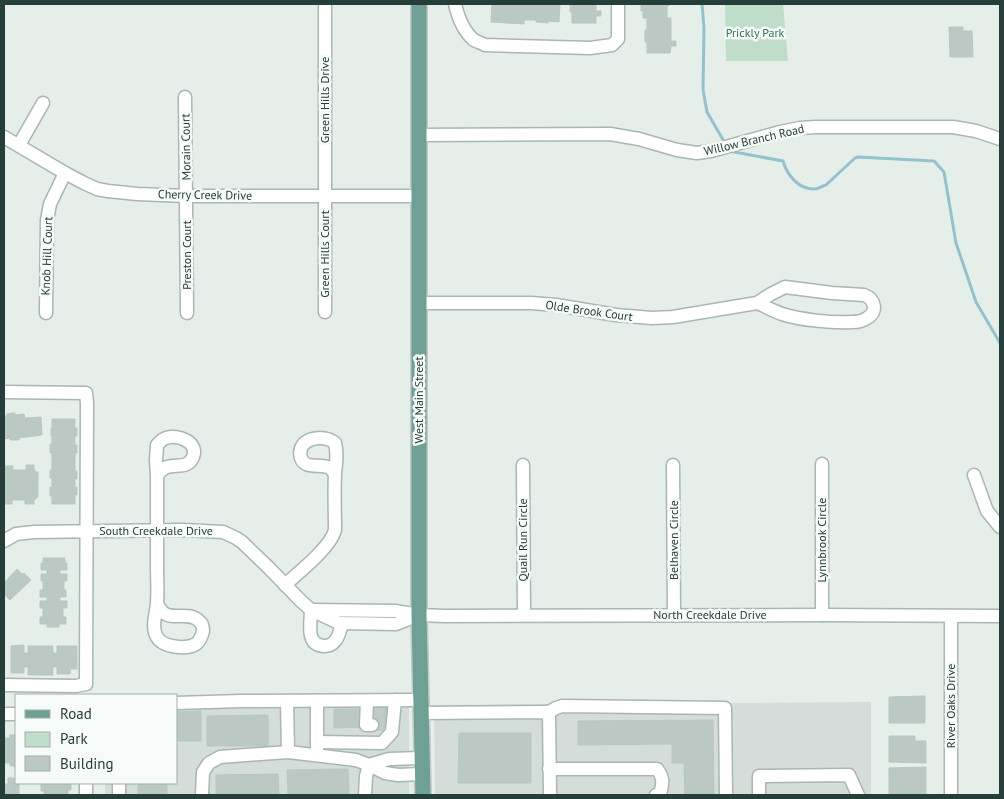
<svg xmlns="http://www.w3.org/2000/svg" width="1004" height="799" font-family="'PT Sans',sans-serif">
<style>
.built{fill:#d4ddd9}
.green{fill:#c0ddc9}
.lines{fill:none;stroke-linecap:round;stroke-linejoin:round}
.stream{stroke:#92c2ce;stroke-width:3}
.building{fill:#bbc8c3;stroke:#b8c7c1}
.minor-tunnel{stroke:#c0cbc7;stroke-width:12;stroke-dasharray:12 6;stroke-linecap:butt}
.minor-casing{stroke:#a9b6b1;stroke-width:15}
.major-casing{stroke:#c2c9c8;stroke-width:18}
.minor{stroke:#fff;stroke-width:12}
.major{stroke:#6ea095;stroke-width:15}
.labels{text-anchor:middle;stroke-width:5;stroke-linejoin:round;paint-order:stroke}
.park-label{font-size:12px;fill:#33734e;stroke:#f6faf8}
.street-label{font-size:12px;fill:#263e39;stroke:#f6faf8}
</style>
<rect width="100%" height="100%" fill="#e6eeea"/>
<g class="built">
<path d="M409,700V795H105V783H176V701Z"/>
<path d="M871,702V795H435L434,705Z"/>
</g>
<path class="green" d="M725,4H783L788,61H726Z"/>
<g class="lines">
<g class="stream">
<path d="M702,4L704,28L703,90L707,112L726,145"/>
<path d="M729,150V151L783,161C787,175 799,190 815,189C818,189 822,186 826,185L855,158L858,157L934,161L944,172L956,243L976,302L1000,343"/>
</g>
</g>
<g class="building">
<path d="M492,4H560L559,22L548,21V23L536,22V20H524V24L491,22Z"/>
<path d="M570,4H596V11H601V16H596V23H572V12H570Z"/>
<path d="M641,4H669V6H667V18H671V41H676V46H671L670,53H647V42H645V30H647V18H643V11H641Z"/>
<path d="M949,27H963V31H972L973,57H950Z"/>
<path d="M15,413V415L24,414L25,418L41,417L42,435L19,438V440H10V438L4,439V416H7V414Z"/>
<path d="M52,419H75V428H77V436H75V445H77V453H75V471H77V479H75V487H77V495H75V504H52V496H50V487H52V478H50V470H52V453H50V444H52V436H51V428H52Z"/>
<path d="M26,465H34V469L36,472H38V497L34,500V504H25V500H12V504H4V466H13V470H26Z"/>
<path d="M43,558H65V563H67V570H60V574H67V581H64V590H66V597H60V601H67V608H63V617H66V624H59V627H47V624H40V617H43V608H40V601H47V597H40V590H43V581H41V574H47V570H41V563H43Z"/>
<path d="M17,569L22,574L24,573L31,580L10,600L4,594V588L6,585L4,583Z"/>
<path d="M24,645V653H28V646H53V653H57V646H77V669H70V674H57V667H53V675H28V667H24V673H11V646Z"/>
<path d="M925,696V723H889V697Z"/>
<path d="M371,704H390V727L372,728Z"/>
<path d="M334,709H359L361,712L362,727L334,728Z"/>
<path d="M201,711V741H176V712Z"/>
<path d="M268,715V746H207V716Z"/>
<path d="M713,720L714,795H685L684,763H672V744L578,745V721Z"/>
<path d="M459,733H531V783H458Z"/>
<path d="M10,735H16V766H10V763H4V738H10Z"/>
<path d="M889,736H915V741H926V763L889,762Z"/>
<path d="M926,767V795H889V768Z"/>
<path d="M348,769L349,795H288L287,770Z"/>
<path d="M278,774L279,795H216V775Z"/>
<path d="M8,778H14V783H19V795H4V784H8Z"/>
<path d="M41,783H71V790H68V795H44V791H41Z"/>
<rect x="138" y="783" width="29" height="12"/>
</g>
<g class="lines">
<g class="minor-tunnel">
<path d="M372,714L390,713"/>
<path d="M372,725H390"/>
</g>
<defs>
<g id="minor">
<path d="M455,4C458,17 463,31 474,40C477,42 482,43 485,45L590,48L612,45L618,39V4"/>
<path d="M185,97L187,313"/>
<path d="M419,135L610,134L639,139L677,150L697,153L711,151L780,132L800,128L816,127H953L976,131L1000,139"/>
<path d="M4,137L65,173L84,183L97,189L108,191L137,194L187,196H420"/>
<path d="M19,145L43,103"/>
<path d="M420,303H531L556,305L616,315L652,318L673,317L757,303L771,294L785,287L832,293L864,295C875,299 878,312 867,318C863,321 856,322 852,322C831,323 801,320 782,314C773,311 765,306 757,303"/>
<path d="M325,312V4"/>
<path d="M46,313L47,220L50,204L65,173"/>
<path d="M4,392L86,393L87,403L86,684L76,686L4,685"/>
<path d="M523,465L524,615"/>
<path d="M673,465L674,615"/>
<path d="M974,475L987,511L1000,527"/>
<path d="M4,541L16,534L34,532L182,530L223,532L236,538L242,542L269,568L301,601L311,610L339,623L396,624L419,615"/>
<path d="M285,585C299,572 331,547 335,530C335,511 334,493 335,474C336,463 338,454 335,443C324,433 295,438 301,458C305,470 321,463 330,468C332,470 334,473 335,474"/>
<path d="M157,603C166,627 187,608 199,621C202,623 203,628 203,631C202,636 199,642 196,644C186,650 162,647 157,637C151,627 156,615 157,603C158,591 157,578 157,565C157,535 157,506 157,476L156,460L157,445C160,442 162,439 166,438C178,434 199,442 193,457C186,474 167,457 157,476"/>
<path d="M311,610L395,611L419,615L445,616L822,615L1000,616"/>
<path d="M311,610C311,623 305,645 324,646C329,646 332,645 335,641C340,636 339,629 343,623"/>
<path d="M822,615V464"/>
<path d="M951,616V795"/>
<path d="M287,701L288,752"/>
<path d="M317,701V751"/>
<path d="M367,701L366,725H372"/>
<path d="M176,703L241,701L421,700"/>
<path d="M549,712L556,708L562,706L725,708L726,795"/>
<path d="M421,713L549,712L550,795"/>
<path d="M4,714H16"/>
<path d="M317,742L382,743L392,732L395,700"/>
<path d="M369,765L389,759L422,758"/>
<path d="M549,769H657C664,778 663,783 660,794L656,795"/>
<path d="M86,795V783"/>
<path d="M119,795V783"/>
<path d="M202,795L203,772L209,763L220,757L288,752L356,760L369,765L385,773L398,775L422,774"/>
<path d="M365,795L366,776L369,765"/>
<path d="M759,795V776L849,775L858,795"/>
</g>
<path id="major" d="M419,4V615L423,795"/>
</defs>
<use href="#minor" class="minor-casing"/>
<use href="#major" class="major-casing"/>
<use href="#minor" class="minor"/>
<use href="#major" class="major"/>
</g>
<g class="labels">
<g class="park-label">
<text x="755" y="37">Prickly Park</text>
</g>
<g class="street-label">
<text transform="translate(325 100) rotate(-90)" y="4">Green Hills Drive</text>
<text transform="translate(754 140) rotate(-13)" y="4">Willow Branch Road</text>
<text transform="translate(186 147) rotate(-91)" y="4">Morain Court</text>
<text transform="translate(205 195) rotate(1)" y="4">Cherry Creek Drive</text>
<text transform="translate(325 254) rotate(-90)" y="4">Green Hills Court</text>
<text transform="translate(187 255) rotate(-90)" y="4">Preston Court</text>
<text transform="translate(47 256) rotate(-88)" y="4">Knob Hill Court</text>
<text transform="translate(589 311) rotate(8)" y="4">Olde Brook Court</text>
<text transform="translate(419 400) rotate(-90)" y="4">West Main Street</text>
<text x="156" y="535">South Creekdale Drive</text>
<text transform="translate(523 540) rotate(-90)" y="4">Quail Run Circle</text>
<text transform="translate(674 540) rotate(-90)" y="4">Belhaven Circle</text>
<text transform="translate(822 540) rotate(-90)" y="4">Lynnbrook Circle</text>
<text x="710" y="619">North Creekdale Drive</text>
<text transform="translate(951 706) rotate(-90)" y="4">River Oaks Drive</text>
</g>
</g>
<rect width="1004" height="799" fill="none" stroke="#263e39" stroke-width="10"/>
<rect x="15" y="694" width="162" height="90" fill="#f6faf8" stroke="#a3afac"/>
<rect x="25" y="710" width="25" height="8" fill="#6ea095" stroke="#a3afac"/>
<text x="60" y="719" font-size="15" fill="#263e39">Road</text>
<rect x="25" y="732" width="25" height="15" fill="#c0ddc9" stroke="#a3afac"/>
<text x="60" y="744" font-size="15" fill="#263e39">Park</text>
<rect x="25" y="756" width="25" height="15" fill="#bbc8c3" stroke="#a3afac"/>
<text x="60" y="769" font-size="15" fill="#263e39">Building</text>
</svg>
